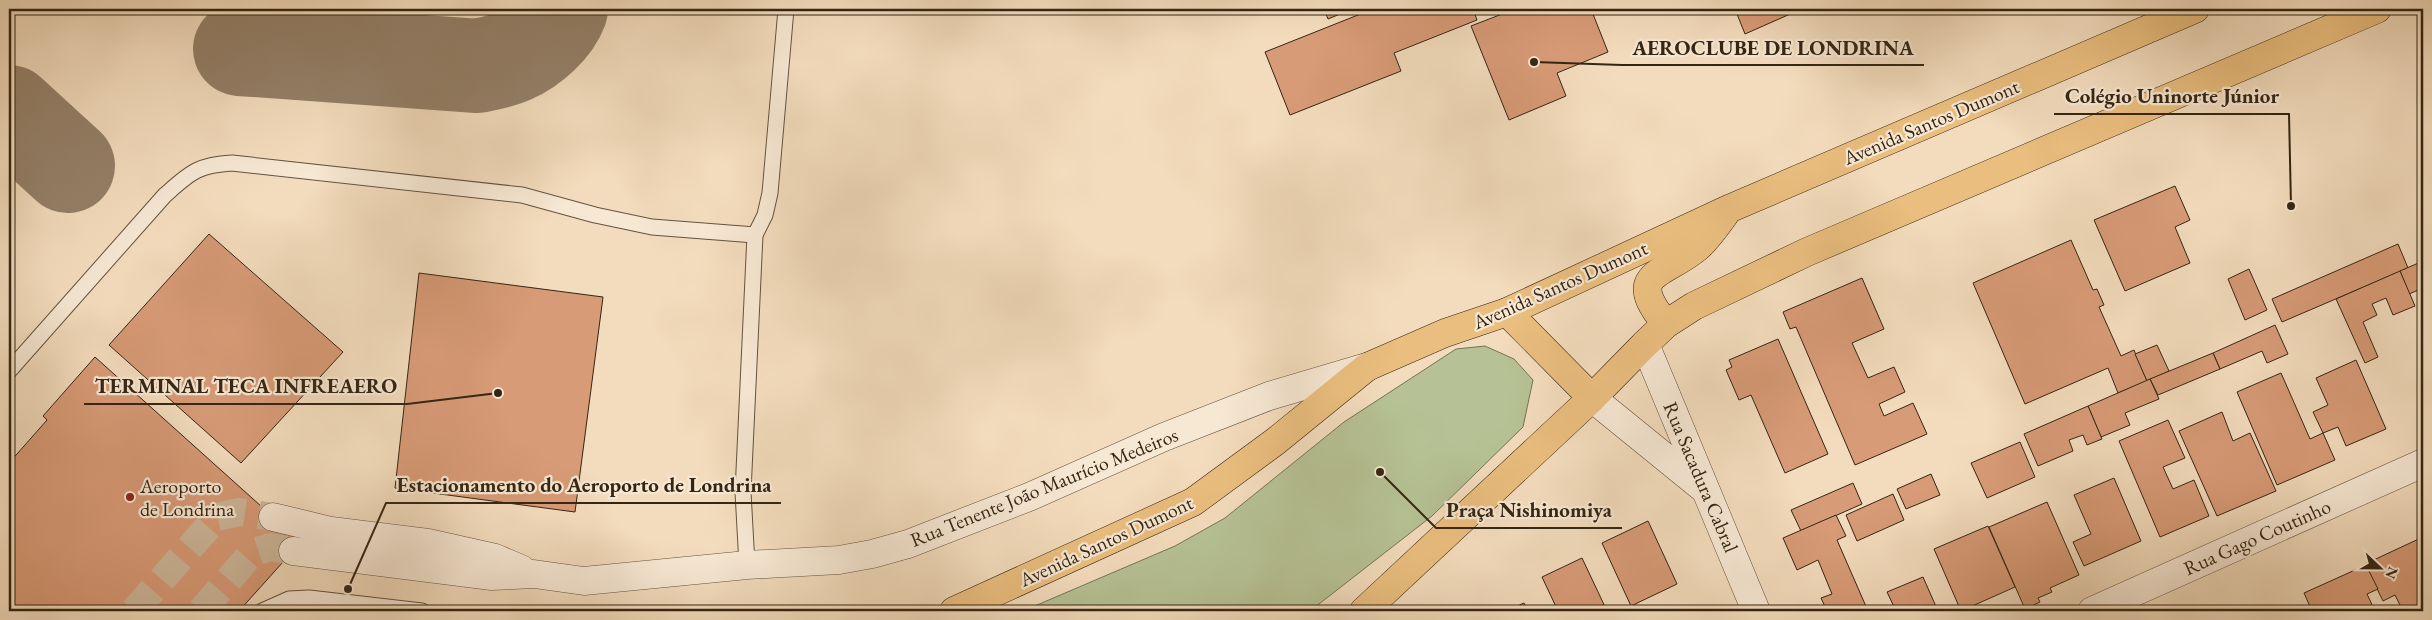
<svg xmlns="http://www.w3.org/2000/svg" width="2432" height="620" font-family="'EB Garamond',serif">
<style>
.green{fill:#b6c295;stroke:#757454}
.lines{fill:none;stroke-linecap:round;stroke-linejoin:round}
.taxiway{stroke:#948068;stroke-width:94}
.building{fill:#d89b77;stroke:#342513}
.tertiary-tunnel{stroke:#cdb79b;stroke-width:28;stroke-dasharray:28 14;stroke-linecap:butt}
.service-casing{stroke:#64533e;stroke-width:17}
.minor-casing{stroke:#64533e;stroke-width:29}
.tertiary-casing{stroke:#64533e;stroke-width:29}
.primary-casing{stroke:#342513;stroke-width:29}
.service{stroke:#f7e8d4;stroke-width:15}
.minor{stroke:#f7e8d4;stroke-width:28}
.tertiary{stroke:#f7e8d4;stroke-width:28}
.primary{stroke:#eabe7e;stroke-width:28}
.poi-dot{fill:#8f2418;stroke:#f7e8d4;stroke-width:2}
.labels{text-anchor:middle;stroke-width:4.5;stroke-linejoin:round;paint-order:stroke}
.street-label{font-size:20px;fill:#342513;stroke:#f7e8d4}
.poi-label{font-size:20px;fill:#342513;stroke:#f7e8d4;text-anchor:start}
.leader{fill:none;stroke:#342513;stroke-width:2}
.callout-dot{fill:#342513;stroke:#f7e8d4;stroke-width:2}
.callout-label{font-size:21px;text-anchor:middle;font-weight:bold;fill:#342513;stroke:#f7e8d4;stroke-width:4.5;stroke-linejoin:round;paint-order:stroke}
</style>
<rect width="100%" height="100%" fill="#f3dcbd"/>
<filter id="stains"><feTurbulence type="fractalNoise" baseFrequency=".004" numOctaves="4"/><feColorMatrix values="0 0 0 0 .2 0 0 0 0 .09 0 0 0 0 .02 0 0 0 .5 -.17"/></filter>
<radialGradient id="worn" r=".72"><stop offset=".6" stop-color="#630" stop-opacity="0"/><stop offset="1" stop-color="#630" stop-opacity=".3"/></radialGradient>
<path class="green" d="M1485,346L1514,359L1533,380L1523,427L1432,516L1310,611H1023L1175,546L1225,518L1344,422L1456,349Z"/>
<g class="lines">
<g class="taxiway">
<path d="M240,49L478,66C490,63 503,61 513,56C532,48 554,28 561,9"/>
<path d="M9,112L68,166"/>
</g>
</g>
<g class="building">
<path d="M1324,9H1352L1328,19Z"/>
<path d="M1373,9H1473L1477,20L1394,53L1401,71L1290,115L1265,52Z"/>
<path d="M1515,9H1591L1608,52L1557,73L1566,96L1509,120L1471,26Z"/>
<path d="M1735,9H1796L1797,11L1745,34Z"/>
<path d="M2175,186L2190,220L2175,227L2190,263L2125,291L2094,220Z"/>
<path d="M209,234L343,352L241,463L109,345Z"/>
<path d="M2071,240L2093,290L2097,289L2104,305L2099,307L2121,356L2134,350L2147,381L2118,393L2108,368L2025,404L1973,283Z"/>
<path d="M2398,244L2408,268L2282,322L2272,299Z"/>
<path d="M2423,261V288L2409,294L2400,271Z"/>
<path d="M2249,269L2267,310L2245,320L2228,279Z"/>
<path d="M2400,271L2415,306L2393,315L2386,298L2372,304L2377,315L2363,322L2378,357L2365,363L2336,299Z"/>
<path d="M419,273L603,297L575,512L395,488Z"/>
<path d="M1862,278L1884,329L1852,343L1868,378L1894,367L1905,392L1879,404L1884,416L1913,403L1927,434L1855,465L1796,327L1790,329L1783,312Z"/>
<path d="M2275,325L2288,354L2267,363L2262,351L2220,369L2213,353Z"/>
<path d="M1778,339L1828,454L1785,473L1751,395L1739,400L1726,370L1732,367L1729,360Z"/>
<path d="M2157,345L2169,371L2147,381L2135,354Z"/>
<path d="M2213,353L2220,369L2158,395L2150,379Z"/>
<path d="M95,357L301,542L239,611H9V463L47,420L43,416Z"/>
<path d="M2356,360L2386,429L2346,446L2338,427L2323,433L2313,412L2328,405L2316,378Z"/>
<path d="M2281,373L2310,439L2323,433L2335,460L2277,485L2237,392Z"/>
<path d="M2150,379L2159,399L2125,413L2130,425L2101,437L2088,406Z"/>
<path d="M2088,406L2102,439L2087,445L2083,435L2069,440L2073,451L2038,466L2024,434Z"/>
<path d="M2222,412L2233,441L2250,433L2276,491L2217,516L2179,431Z"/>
<path d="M2168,420L2185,458L2163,467L2173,489L2194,480L2209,516L2160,537L2119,441Z"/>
<path d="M2020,442L2035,477L1987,498L1971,463Z"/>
<path d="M1931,474L1940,495L1906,509L1897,489Z"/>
<path d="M2114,478L2141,541L2084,566L2073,542L2091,534L2074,495Z"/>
<path d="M1853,483L1862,504L1801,531L1791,510Z"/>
<path d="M1893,494L1904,520L1857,541L1846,515Z"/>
<path d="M2047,502L2079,575L2050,588L2052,592L2038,598L2040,602L2025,609L1989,527Z"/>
<path d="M1836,515L1846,536L1837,540L1868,611H1827L1821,598L1832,594L1818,560L1797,570L1783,538Z"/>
<path d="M1648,521L1677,584L1631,606L1602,543Z"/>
<path d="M1988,526L2015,587L1961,611L1934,549Z"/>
<path d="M2423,537V611H2403L2395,595L2383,601L2365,564Z"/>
<path d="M1582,558L1607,611H1558L1542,577Z"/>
<path d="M2366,565L2378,589L2367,594L2375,611H2312L2304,593Z"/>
<path d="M1923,577L1938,611H1896L1887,592Z"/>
<path d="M1524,603L1528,611H1506Z"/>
</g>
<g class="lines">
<g class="tertiary-tunnel">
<path d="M134,611L217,517L239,512L273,517"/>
<path d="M201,611L252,553L270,547L293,551"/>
</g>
<defs>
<g id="service">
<path d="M9,371L165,195C190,173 197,165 232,163L522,195L595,215L652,227L755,235L765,215L770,193L786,9"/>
<path d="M747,565L743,492L755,235"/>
<path d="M262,611L289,599L309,598L422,611"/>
</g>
<path id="minor" d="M2092,611L2423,463"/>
<g id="tertiary">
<path d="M1645,344L1756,611"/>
<path d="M1592,398L1704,489"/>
<path d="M273,517L331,531L428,543L495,558L521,569"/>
<path d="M293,551L492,576L534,574L584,581L747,565L839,560L872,554L908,544L1029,497L1164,437L1269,396L1367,367"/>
</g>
<g id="primary">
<path d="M1507,312L1592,398"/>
<path d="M1666,324C1623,272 1664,276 1698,247C1708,238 1717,225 1725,214"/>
<path d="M954,611L1193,502L1276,441L1367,367L1445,333L1507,312L1731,208L2195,9"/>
<path d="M1364,611L1592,398L1645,344L1666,324L1694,306L1807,252L2377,9"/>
</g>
</defs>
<use href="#service" class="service-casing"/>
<use href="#minor" class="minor-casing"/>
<use href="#tertiary" class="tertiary-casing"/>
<use href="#primary" class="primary-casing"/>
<use href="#service" class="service"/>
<use href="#minor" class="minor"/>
<use href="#tertiary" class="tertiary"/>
<use href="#primary" class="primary"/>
</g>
<circle class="poi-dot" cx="130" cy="497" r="5"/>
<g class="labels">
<g class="street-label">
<text transform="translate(1931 122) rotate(-23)" y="7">Avenida Santos Dumont</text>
<text transform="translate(1560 285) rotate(-24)" y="7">Avenida Santos Dumont</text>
<text transform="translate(1701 477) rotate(67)" y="7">Rua Sacadura Cabral</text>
<text transform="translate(1044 487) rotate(-22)" y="7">Rua Tenente João Maurício Medeiros</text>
<text transform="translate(2257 537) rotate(-24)" y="7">Rua Gago Coutinho</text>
<text transform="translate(1106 541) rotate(-25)" y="7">Avenida Santos Dumont</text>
</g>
<g class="poi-label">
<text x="140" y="493">Aeroporto<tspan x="140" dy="23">de Londrina</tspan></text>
</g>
</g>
<path class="leader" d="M1534 62L1622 65H1924M2291 206L2289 114H2054M498 393L407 404H84M348 589L386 503H781M1380 472L1436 528H1622"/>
<g class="callout-dot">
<circle cx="1534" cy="62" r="5"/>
<circle cx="2291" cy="206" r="5"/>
<circle cx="498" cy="393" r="5"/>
<circle cx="348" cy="589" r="5"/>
<circle cx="1380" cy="472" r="5"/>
</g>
<g class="callout-label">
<text x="1773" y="55">AEROCLUBE DE LONDRINA</text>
<text x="2172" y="103">Colégio Uninorte Júnior</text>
<text x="246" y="393">TERMINAL TECA INFREAERO</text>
<text x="584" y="492">Estacionamento do Aeroporto de Londrina</text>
<text x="1529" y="517">Praça Nishinomiya</text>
</g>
<rect width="2432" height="620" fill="none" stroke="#f3dcbd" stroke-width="30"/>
<rect x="10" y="10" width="2412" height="600" fill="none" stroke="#342513" stroke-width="2.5"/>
<rect x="15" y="15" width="2402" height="590" fill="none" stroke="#342513"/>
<g transform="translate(2380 568) rotate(112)" stroke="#f7e8d4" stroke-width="4" paint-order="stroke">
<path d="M0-4L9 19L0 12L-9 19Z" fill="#342513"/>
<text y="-8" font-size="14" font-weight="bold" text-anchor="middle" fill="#342513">N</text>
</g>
<rect width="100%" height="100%" filter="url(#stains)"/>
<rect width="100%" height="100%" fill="url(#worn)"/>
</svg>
